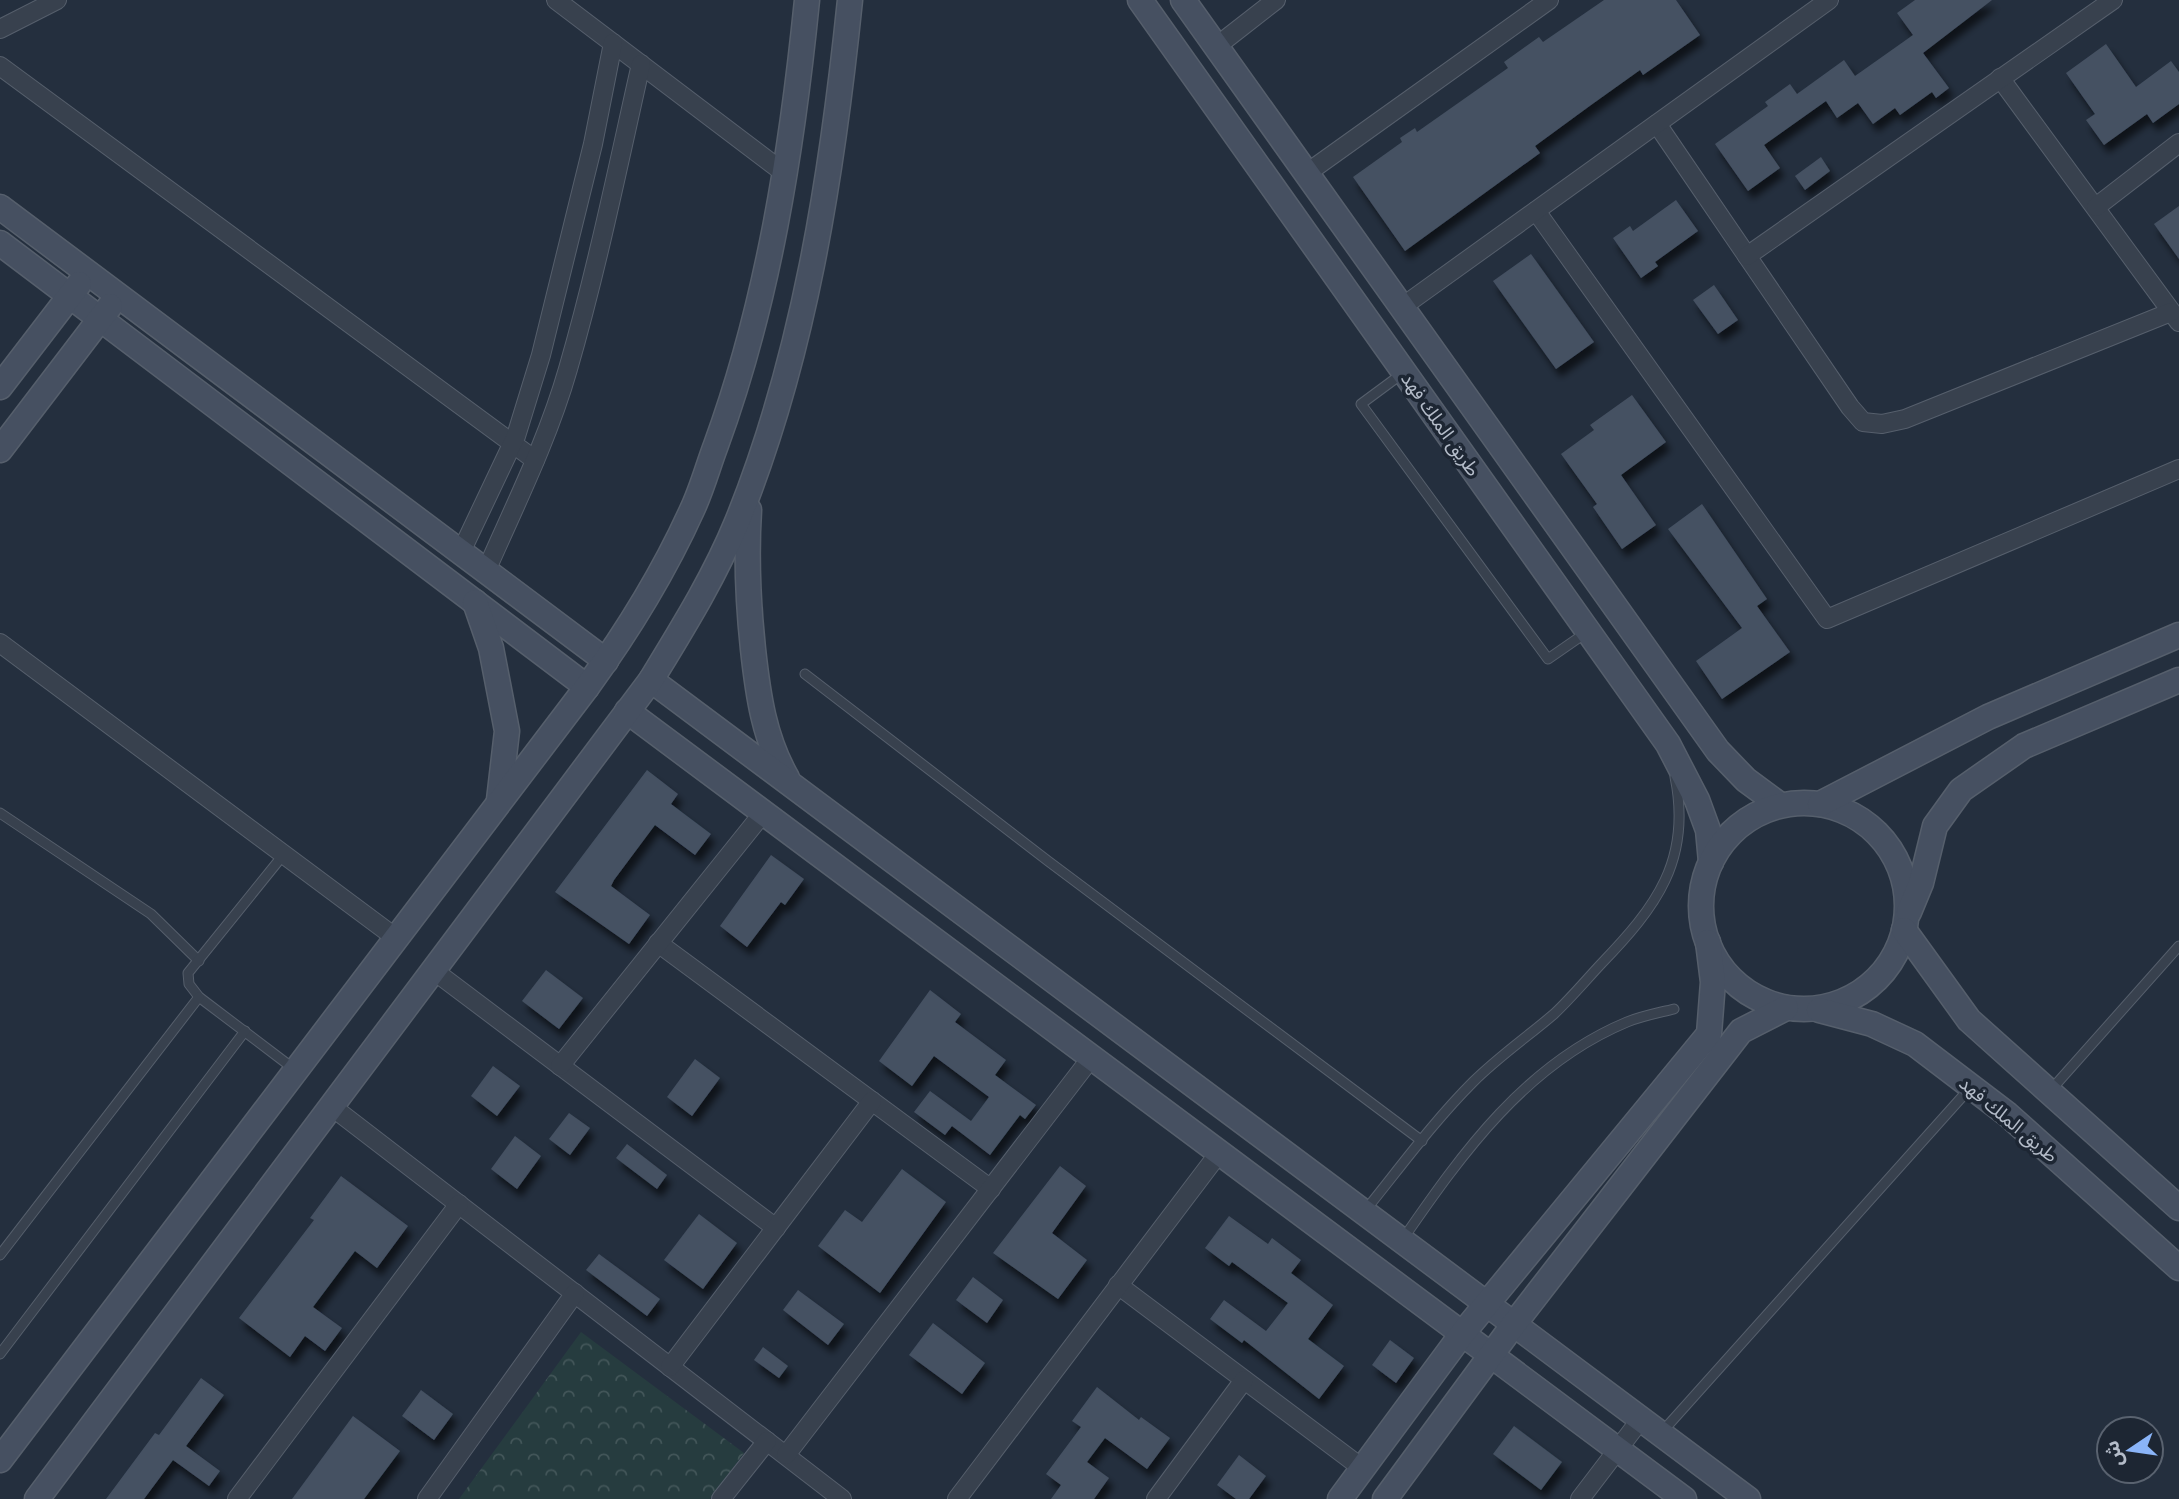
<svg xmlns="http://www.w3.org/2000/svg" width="2179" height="1499" font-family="Karla,'Noto Sans Arabic',sans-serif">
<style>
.forest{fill:url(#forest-crowns)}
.building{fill:#455162;filter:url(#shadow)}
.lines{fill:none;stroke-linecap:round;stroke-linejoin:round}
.lane-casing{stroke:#565f6c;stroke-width:11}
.street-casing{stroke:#565f6c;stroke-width:20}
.secondary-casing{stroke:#565f6c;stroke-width:27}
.lane{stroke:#38414e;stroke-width:9}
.street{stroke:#38414e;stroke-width:18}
.secondary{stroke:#465061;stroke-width:24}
.labels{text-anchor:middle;stroke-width:7;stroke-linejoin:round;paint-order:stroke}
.street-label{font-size:19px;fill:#b4bcc9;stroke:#1d2633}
</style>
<defs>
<pattern id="forest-crowns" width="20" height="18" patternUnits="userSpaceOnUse" patternTransform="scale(1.75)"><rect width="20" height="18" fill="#263c3f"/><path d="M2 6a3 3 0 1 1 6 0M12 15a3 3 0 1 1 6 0" fill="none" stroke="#435659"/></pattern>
<filter id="shadow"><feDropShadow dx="4.5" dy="8" stdDeviation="3.5" flood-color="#0009"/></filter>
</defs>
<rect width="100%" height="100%" fill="#242f3e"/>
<path class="forest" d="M581,1332L744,1453L710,1499H459Z"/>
<g class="building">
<path d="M1604,0H1676L1700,35L1643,75L1640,70L1591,105L1535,146L1540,153L1405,251L1353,177L1402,142L1400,138L1415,128L1417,132L1508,68L1504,62L1539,37L1543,42Z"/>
<path d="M1915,0H1992L1923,53L1949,88L1936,98L1932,92L1900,115L1895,108L1873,124L1858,103L1837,118L1826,101L1764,145L1780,168L1748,191L1715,144L1768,106L1765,102L1790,84L1797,94L1844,60L1855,76L1913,35L1897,13Z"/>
<path d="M2106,44L2136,87L2171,61L2179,72V104L2153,123L2147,114L2104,145L2086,120L2095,114L2066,73Z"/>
<path d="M1821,157L1830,171L1805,190L1795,176Z"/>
<path d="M1676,200L1698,231L1655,262L1658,266L1641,278L1613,238L1630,226L1633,231Z"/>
<path d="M2179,206V259L2154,224Z"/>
<path d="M1531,254L1594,342L1556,369L1493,281Z"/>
<path d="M1714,285L1738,320L1718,334L1693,300Z"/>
<path d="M1632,395L1666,442L1621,475L1656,525L1622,549L1593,507L1597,504L1561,454L1594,430L1590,425Z"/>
<path d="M1702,504L1767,599L1757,606L1790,652L1722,699L1696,661L1742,628L1668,529Z"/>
<path d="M647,770L678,794L671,804L711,834L695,855L655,825L614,880L611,886L650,915L629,944L555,892Z"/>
<path d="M771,855L804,879L785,905L781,902L747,947L720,926Z"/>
<path d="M546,970L583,998L559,1029L522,1001Z"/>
<path d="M930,990L961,1014L955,1022L1006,1060L995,1075L1036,1105L1025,1119L1020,1115L990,1155L952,1126L945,1135L914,1112L930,1091L971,1121L989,1097L934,1056L912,1086L879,1061Z"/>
<path d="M695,1059L720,1078L692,1116L667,1097Z"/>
<path d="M493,1066L520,1086L497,1116L471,1096Z"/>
<path d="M569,1113L590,1128L570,1155L549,1139Z"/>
<path d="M515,1136L541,1156L517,1189L491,1169Z"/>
<path d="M627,1144L667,1175L657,1189L616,1158Z"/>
<path d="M1060,1166L1086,1186L1052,1233L1087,1260L1058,1299L993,1253Z"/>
<path d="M902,1169L946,1202L880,1293L818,1246L845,1210L862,1222Z"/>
<path d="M341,1176L408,1226L377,1268L355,1251L313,1307L342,1328L325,1351L305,1336L290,1357L239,1318L314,1220L310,1218Z"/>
<path d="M699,1214L737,1243L703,1289L664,1260Z"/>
<path d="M1229,1216L1268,1244L1272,1238L1301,1260L1291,1273L1333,1305L1308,1339L1344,1366L1319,1399L1244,1340L1242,1343L1210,1319L1224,1300L1266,1331L1288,1303L1232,1262L1229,1266L1205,1248Z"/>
<path d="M599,1254L660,1299L647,1316L586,1270Z"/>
<path d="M973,1277L1003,1300L987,1323L956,1300Z"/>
<path d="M798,1290L844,1324L828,1345L783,1310Z"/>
<path d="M933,1323L985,1363L962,1394L909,1355Z"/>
<path d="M1390,1340L1414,1358L1396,1383L1372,1365Z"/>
<path d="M763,1347L788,1366L779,1378L754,1360Z"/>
<path d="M201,1378L224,1395L186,1446L220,1471L209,1486L173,1460L144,1499H106L155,1433L159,1435Z"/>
<path d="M1097,1387L1139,1420L1141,1417L1170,1438L1147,1469L1105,1438L1087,1462L1109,1478L1094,1499H1051L1061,1485L1046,1474L1081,1427L1072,1421Z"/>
<path d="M421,1390L453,1414L434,1440L402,1416Z"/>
<path d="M353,1416L400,1451L364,1499H292Z"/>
<path d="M1514,1426L1562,1462L1541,1490L1493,1454Z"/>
<path d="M1239,1455L1266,1476L1249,1499H1236L1217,1485Z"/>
</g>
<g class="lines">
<defs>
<g id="lane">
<path d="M1403,373L1361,404L1548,659L1587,632"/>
<path d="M805,674L1048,861L1422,1141"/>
<path d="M0,813L151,914L199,961"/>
<path d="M284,854L188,973L189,984L199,997L294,1069"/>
<path d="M2050,1091L2179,946"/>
<path d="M1364,1212C1399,1169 1433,1122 1473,1082C1498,1057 1527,1037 1554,1014C1571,998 1586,980 1601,964C1656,907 1692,860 1675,777"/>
<path d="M1403,1239C1463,1152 1526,1064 1627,1022C1642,1016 1658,1013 1674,1009"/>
<path d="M0,1255L199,997"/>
<path d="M0,1354L245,1031"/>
<path d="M1662,1432L1970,1088"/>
</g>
<g id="street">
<path d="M556,0L783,172"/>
<path d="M0,29L57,0"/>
<path d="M1217,46L1276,0"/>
<path d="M0,66L535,460"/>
<path d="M2000,78L2179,322"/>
<path d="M1657,124L1850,407L1863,422L1882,424L1905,419L2171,312"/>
<path d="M1307,173L1549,0"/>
<path d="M2096,207L2179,143"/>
<path d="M1536,211L1827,619L2179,469"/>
<path d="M1747,256L2113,0"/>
<path d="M1402,307L1829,0"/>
<path d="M461,552L516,436L541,355L593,144L613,43"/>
<path d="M486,571C515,505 548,439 568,369C597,269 618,166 641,64"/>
<path d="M0,643L396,938"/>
<path d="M658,943L991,1189"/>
<path d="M433,970L776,1228"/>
<path d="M560,1066L763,813"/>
<path d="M331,1106L842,1499"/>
<path d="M1118,1285L1362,1468"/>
<path d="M670,1367L872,1101"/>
<path d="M786,1455L1091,1058"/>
<path d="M237,1499L459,1204"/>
<path d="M427,1499L575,1293"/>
<path d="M721,1499L767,1441"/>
<path d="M957,1499L1219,1153"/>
<path d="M1156,1499L1244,1380"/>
<path d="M1580,1499L1641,1419"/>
</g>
<g id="secondary">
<path d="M1140,0L1668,744L1697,800L1708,830L1711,862"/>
<path d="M1183,0L1718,751L1746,780L1780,805"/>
<path d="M0,207L606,661"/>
<path d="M0,243L587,687"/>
<path d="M0,387L79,284"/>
<path d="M0,450L110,306"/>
<path d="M749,510C746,557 748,602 753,649C758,695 764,738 787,778"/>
<path d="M475,602L491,648L507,731L499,800"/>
<path d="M651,680L1748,1499"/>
<path d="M627,711L1684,1499"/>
<circle cx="1804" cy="906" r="103"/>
<path d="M1820,804L1988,717L2179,635"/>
<path d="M1909,912L1921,883L1935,826L1961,790L2024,746L2179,680"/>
<path d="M1904,930L1969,1020L2179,1208"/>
<path d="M1819,1010L1872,1024L1915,1044L2007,1114L2179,1268"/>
<path d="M0,1460L587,687C627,632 664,572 692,510C702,489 708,466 716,445C768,303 792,150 807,0"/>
<path d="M37,1499L651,680C682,629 714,578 737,522C804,357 832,176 850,0"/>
<path d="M1340,1499L1462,1334L1709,1034L1713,982L1708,942"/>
<path d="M1385,1499L1514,1324L1741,1031L1786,1008"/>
</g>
</defs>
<use href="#lane" class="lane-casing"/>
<use href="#street" class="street-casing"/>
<use href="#secondary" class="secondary-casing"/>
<use href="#lane" class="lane"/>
<use href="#street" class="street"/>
<use href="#secondary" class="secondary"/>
</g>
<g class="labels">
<g class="street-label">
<text transform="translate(1441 424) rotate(55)" y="7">طريق الملك فهد</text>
<text transform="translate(2009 1119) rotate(40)" y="7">طريق الملك فهد</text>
</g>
</g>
<g transform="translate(2130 1450) rotate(257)"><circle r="33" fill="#1d2633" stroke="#59626f" stroke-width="2"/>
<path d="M0-5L12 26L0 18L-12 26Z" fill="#8ab4f8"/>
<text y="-10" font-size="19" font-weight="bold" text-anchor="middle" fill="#b4bcc9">ش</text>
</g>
</svg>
